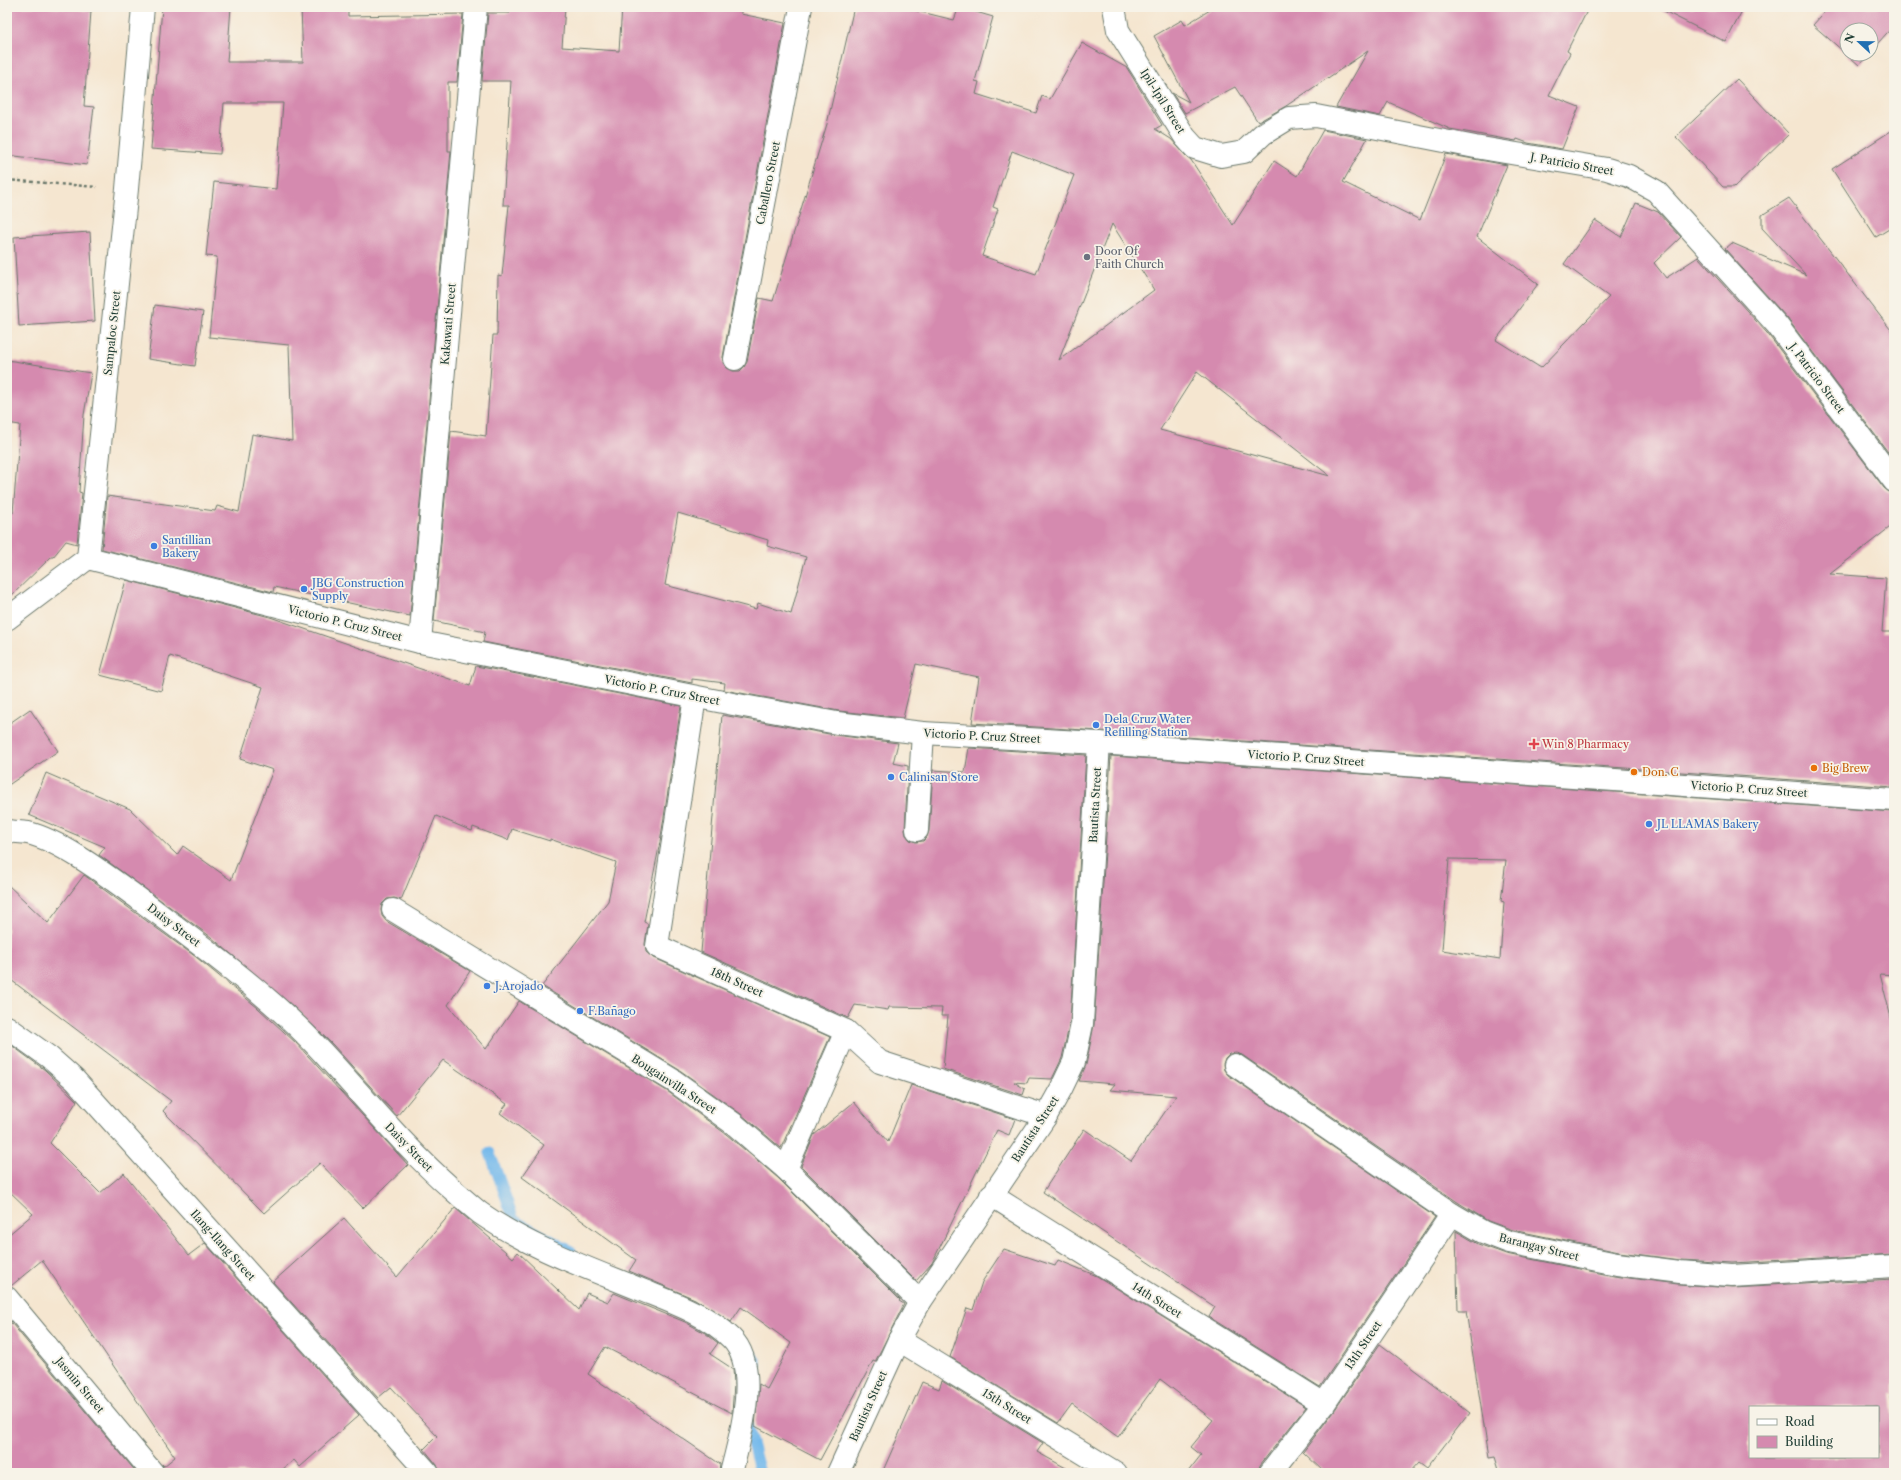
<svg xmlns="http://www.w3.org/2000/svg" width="1901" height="1480" font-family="'Libre Caslon Text',serif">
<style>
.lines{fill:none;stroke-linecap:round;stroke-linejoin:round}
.stream{stroke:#74b9eb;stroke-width:11}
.building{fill:#d58aaf;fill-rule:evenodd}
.minor-casing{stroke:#6a786b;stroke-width:24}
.path{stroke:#6a786b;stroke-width:2.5;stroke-dasharray:3 3;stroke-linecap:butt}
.minor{stroke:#fff;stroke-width:22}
.worship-dot{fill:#6b7280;stroke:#f7f3e8;stroke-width:1.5}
.shop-dot{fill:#3f7fe0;stroke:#f7f3e8;stroke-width:1.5}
.health-dot{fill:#e0444e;stroke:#f7f3e8;stroke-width:1.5}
.food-dot{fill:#e8710a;stroke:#f7f3e8;stroke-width:1.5}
.labels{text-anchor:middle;stroke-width:3.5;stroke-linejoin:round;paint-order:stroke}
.street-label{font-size:11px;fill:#1f3d34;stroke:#f7f3e8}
.worship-label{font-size:11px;fill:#5b616d;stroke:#f7f3e8;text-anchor:start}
.shop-label{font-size:11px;fill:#366cbe;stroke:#f7f3e8;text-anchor:start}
.health-label{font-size:11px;fill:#be3a42;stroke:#f7f3e8;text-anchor:start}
.food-label{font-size:11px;fill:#c56008;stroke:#f7f3e8;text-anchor:start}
</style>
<rect width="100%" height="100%" fill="#f7f3e8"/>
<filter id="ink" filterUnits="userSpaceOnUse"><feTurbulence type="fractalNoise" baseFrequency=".025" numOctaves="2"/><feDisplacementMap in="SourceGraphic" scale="8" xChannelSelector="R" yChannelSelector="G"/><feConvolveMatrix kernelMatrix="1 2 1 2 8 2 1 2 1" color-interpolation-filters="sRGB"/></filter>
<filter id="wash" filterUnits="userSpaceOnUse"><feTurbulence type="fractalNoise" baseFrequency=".012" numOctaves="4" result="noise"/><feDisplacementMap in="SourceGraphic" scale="16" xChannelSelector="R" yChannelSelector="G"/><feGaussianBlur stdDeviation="0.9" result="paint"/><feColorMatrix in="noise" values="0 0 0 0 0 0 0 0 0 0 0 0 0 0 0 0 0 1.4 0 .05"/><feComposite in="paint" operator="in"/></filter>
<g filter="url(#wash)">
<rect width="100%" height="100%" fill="#f5e6d0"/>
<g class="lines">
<g class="stream">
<path d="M490,1153L514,1220L571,1251"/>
<path d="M746,1348L756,1362L757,1389"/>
<path d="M747,1425L760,1473"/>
</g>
</g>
<g id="blocks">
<g class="building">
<path d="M7,7H47L91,11L84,106L94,107L87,165L7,155Z"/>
<path d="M162,7H231L227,62H303L301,7H348V16L463,14L457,82H448V151H451L410,616L274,587L273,592L102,549L107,496L215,511L217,506L239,512L252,434L292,441L289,345L209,337L217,257L206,256L214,182L276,189L283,103H224L220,154L151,149Z"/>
<path d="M510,7H565L562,47L619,51L622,7H717L741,11V14L785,23L723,357V363L727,368L733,371H740L744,367L747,362L759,298L773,301L827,124L854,7H901L954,20L959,7L993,17L975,81L979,82L976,94L1036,113L1042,96L1050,99L1082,43L1127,68L1162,125L1155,129L1171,139L1186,156L1191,160L1233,225L1274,161L1297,176L1323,130L1367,139L1343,182L1420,220L1446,154L1507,165L1477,237L1538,284L1496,340L1541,368L1609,297L1564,264L1595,220L1621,237L1636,203L1658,212L1681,237L1654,263L1666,278L1698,257L1767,333L1884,488L1889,492L1894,493V524L1830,574L1886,578L1882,632H1894V787L1100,731L972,723L979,677L916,664L903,718L839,711L724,690L725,683L692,679V683L483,642L485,632L434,621L451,431L486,436L493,335H497L498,275L502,276L509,205H503L511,81H482L488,13H510ZM1012,151L1074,175L1036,274L982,256L998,209L993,207ZM1112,224L1154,290L1059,360ZM1197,372L1330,476L1160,430ZM678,513L768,540L767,546L806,557L791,614L758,603L756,609L665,585Z"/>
<path d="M1215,7H1589L1567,51L1570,53L1549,95L1579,107L1562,149L1528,143L1517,139L1516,141L1450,129L1388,102L1380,116L1336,107L1368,51L1286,106L1258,122L1235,87L1185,113L1172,93L1189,102L1154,36L1182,20L1185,25Z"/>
<path d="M1656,7H1744L1726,42Z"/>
<path d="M1829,7H1894V25L1871,51V30H1847V54H1869L1859,65L1813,25Z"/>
<path d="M1737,79L1789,134L1734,187H1723L1676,137Z"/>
<path d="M1894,129V226L1876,237L1832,169Z"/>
<path d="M1789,198L1894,334V460L1787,318L1725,249L1732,243L1806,275L1762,228V215Z"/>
<path d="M90,232L95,321L19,326L14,237Z"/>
<path d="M155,305L203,312L195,366L148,359Z"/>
<path d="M7,360L91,373L84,415L79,492L82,493L77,544L66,541L53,557H51L7,600V512L13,513L20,425L7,423Z"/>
<path d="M126,580L270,617L470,686L476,666L681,706L661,837L644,922L648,924L645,944L646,952L652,957L830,1037L781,1148L741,1114L681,1071L542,986L608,901L616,862L550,839V841L512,829L508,840L473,827L472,831L436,816L401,900L394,898L387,899L382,904L381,910L382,916L386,921L470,971L448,1005L486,1049L519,1001L667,1091L726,1134L778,1178L900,1300L899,1301L904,1304L875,1362L873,1361L820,1460L755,1426L759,1384L767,1389L791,1343L741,1307L731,1322L695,1299L629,1271L636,1260L522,1177L544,1145L500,1113L507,1104L443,1060L397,1116L333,1045L294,1007L211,937L99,855L105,847L29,815L46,773L130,809L177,855L183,846L231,880L273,770L240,759L263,687L170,656L161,691L100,675Z"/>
<path d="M30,709L58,751L7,786V725Z"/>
<path d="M722,715L835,735L898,743L893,763L908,766L905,830L906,835L910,840L916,842L923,841L927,837L929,831L933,770L965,772L969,748L1086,755L1070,1022L1062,1058L1052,1079L1029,1078L1027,1083L1014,1082L1025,1089L1023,1095L943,1069L948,1016H941L942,1008L889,1007L888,1010L855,1005L848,1018L701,952Z"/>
<path d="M1111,756L1894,812V975L1880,974L1894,1030V1254L1732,1263L1681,1260L1619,1252L1513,1230L1488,1221L1459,1203L1242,1055L1236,1053L1229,1054L1225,1058L1223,1064L1224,1070L1228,1075L1435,1217L1320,1387L1209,1317L1215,1307L1043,1192L1084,1129L1131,1161L1176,1096L1110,1090L1115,1084L1079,1081L1086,1065L1094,1025ZM1449,859L1506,860L1501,901L1504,902L1500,959L1442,950Z"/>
<path d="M84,875L196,957L258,1008L296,1043L408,1165L363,1208L320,1163L264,1213L163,1111L171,1101L7,977V884L48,923Z"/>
<path d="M7,1042L45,1070L77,1101L50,1143L100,1193L124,1173L189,1255L205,1243L359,1415L300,1467L294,1460L278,1473H165L162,1464L164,1466L175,1457L42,1260L11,1286H7V1236L33,1214L7,1189Z"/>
<path d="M911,1085L1015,1119L1009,1135L997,1130L932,1263L916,1281L801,1166L814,1135L854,1102L888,1142Z"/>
<path d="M455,1208L513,1258L518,1252L579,1310L587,1293L608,1302L614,1293L685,1322L705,1333L718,1343L710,1354L733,1369L734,1384L732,1413L605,1347L588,1374L720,1464L719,1473H440L437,1465L424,1449L437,1436L391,1387L378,1398L273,1282L344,1218L397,1277Z"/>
<path d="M1456,1231L1478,1244L1506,1254L1614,1276L1678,1284L1733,1288L1894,1279V1394H1891L1894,1426V1473H1500L1495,1457L1489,1458L1466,1311H1458ZM1750,1407H1878V1457H1750Z"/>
<path d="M1004,1249L1055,1266L1058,1260L1097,1276L1306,1407L1260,1465L1258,1473H1187L1201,1455L1191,1447L1213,1420L1160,1379L1118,1437L1072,1404L1058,1423L950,1357L967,1308L973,1310L982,1282Z"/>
<path d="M7,1318L137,1473H7Z"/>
<path d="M1380,1344L1470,1412L1427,1468L1419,1462L1409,1473H1325L1303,1452L1334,1411Z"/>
<path d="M942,1381L1043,1443L1037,1452L1075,1473H882L922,1382L939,1389Z"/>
</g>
</g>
</g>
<g filter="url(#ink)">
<use href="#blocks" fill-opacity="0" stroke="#6a786b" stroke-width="1"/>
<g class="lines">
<defs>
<g id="minor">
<path d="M1114,7L1118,30L1185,137L1195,148L1221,156L1244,152L1263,134L1289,118L1316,116L1475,147L1607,169L1629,176L1656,191L1777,325L1894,481"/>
<path d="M735,359L801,7"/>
<path d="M88,558L420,642L733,704L837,723L923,733L1099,743L1894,800"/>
<path d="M7,619L88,558L127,189L143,7"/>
<path d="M420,642L476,7"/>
<path d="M695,697L657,946L846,1031L880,1062L1046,1116"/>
<path d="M917,830L923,733"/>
<path d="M7,831C14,832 21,832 28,833C62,841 110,878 139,899C195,941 256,985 305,1034C355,1085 398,1142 452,1189C461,1197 470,1205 480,1213C530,1248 588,1268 644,1291C674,1303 708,1315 731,1338C761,1367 740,1438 731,1473"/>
<path d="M393,910L674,1081L734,1124L786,1169L920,1302"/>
<path d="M7,1027L49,1057L75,1080L428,1473"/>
<path d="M1235,1065L1452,1214L1483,1232L1509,1242L1617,1264L1680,1272L1732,1276L1894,1266"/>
<path d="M786,1169L846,1031"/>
<path d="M991,1195L1324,1404"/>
<path d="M7,1298L153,1473"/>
<path d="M899,1340L1116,1473"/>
<path d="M838,1473L899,1340L920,1302L1046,1116L1061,1089L1074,1062L1082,1024L1099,743"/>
<path d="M1270,1473L1324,1404L1452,1214"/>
</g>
</defs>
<use href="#minor" class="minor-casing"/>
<path class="path" d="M7,180L97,187"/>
<use href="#minor" class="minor"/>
</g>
</g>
<circle class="worship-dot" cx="1087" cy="257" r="4"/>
<g class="shop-dot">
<circle cx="154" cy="546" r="4"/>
<circle cx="304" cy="589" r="4"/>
<circle cx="1096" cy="725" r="4"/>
<circle cx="891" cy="777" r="4"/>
<circle cx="1649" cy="824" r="4"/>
<circle cx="487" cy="986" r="4"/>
<circle cx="580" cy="1011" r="4"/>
</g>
<path class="health-dot" d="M1532 738h4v4h4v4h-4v4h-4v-4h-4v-4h4z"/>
<g class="food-dot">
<circle cx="1814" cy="768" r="4"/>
<circle cx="1634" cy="772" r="4"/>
</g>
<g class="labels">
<g class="street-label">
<text transform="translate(1163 101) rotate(58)" y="4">Ipil-Ipil Street</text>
<text transform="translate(1572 164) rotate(10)" y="4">J. Patricio Street</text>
<text transform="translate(768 183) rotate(-79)" y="4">Caballero Street</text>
<text transform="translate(448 324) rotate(-85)" y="4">Kakawati Street</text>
<text transform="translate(112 333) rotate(-84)" y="4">Sampaloc Street</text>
<text transform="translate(1817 378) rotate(53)" y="4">J. Patricio Street</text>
<text transform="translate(345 623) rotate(14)" y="4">Victorio P. Cruz Street</text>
<text transform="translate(662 690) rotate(11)" y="4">Victorio P. Cruz Street</text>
<text transform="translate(982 736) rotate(3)" y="4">Victorio P. Cruz Street</text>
<text transform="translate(1306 758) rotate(4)" y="4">Victorio P. Cruz Street</text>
<text transform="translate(1749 789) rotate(4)" y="4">Victorio P. Cruz Street</text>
<text transform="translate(1095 805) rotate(-87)" y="4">Bautista Street</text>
<text transform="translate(174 925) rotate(37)" y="4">Daisy Street</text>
<text transform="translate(737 982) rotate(24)" y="4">18th Street</text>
<text transform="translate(674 1084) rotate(33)" y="4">Bougainvilla Street</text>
<text transform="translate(1035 1129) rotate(-57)" y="4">Bautista Street</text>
<text transform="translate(409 1147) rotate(46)" y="4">Daisy Street</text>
<text transform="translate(223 1245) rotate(48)" y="4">Ilang-Ilang Street</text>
<text transform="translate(1539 1247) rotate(14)" y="4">Barangay Street</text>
<text transform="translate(1157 1300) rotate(32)" y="4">14th Street</text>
<text transform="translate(1363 1345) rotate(-56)" y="4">13th Street</text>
<text transform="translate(80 1385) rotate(50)" y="4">Jasmin Street</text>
<text transform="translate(868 1406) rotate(-66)" y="4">Bautista Street</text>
<text transform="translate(1007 1406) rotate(32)" y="4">15th Street</text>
</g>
<g class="worship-label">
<text x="1095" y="255">Door Of<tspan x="1095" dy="13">Faith Church</tspan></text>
</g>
<g class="shop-label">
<text x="162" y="544">Santillian<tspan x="162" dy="13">Bakery</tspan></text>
<text x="312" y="587">JBG Construction<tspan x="312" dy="13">Supply</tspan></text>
<text x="1104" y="723">Dela Cruz Water<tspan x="1104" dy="13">Refilling Station</tspan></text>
<text x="899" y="781">Calinisan Store</text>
<text x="1657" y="828">JL LLAMAS Bakery</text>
<text x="495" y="990">J.Arojado</text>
<text x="588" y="1015">F.Bañago</text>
</g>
<g class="health-label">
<text x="1542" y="748">Win 8 Pharmacy</text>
</g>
<g class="food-label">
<text x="1822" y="772">Big Brew</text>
<text x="1642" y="776">Don. C</text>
</g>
</g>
<rect width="1901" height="1480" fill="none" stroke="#f7f3e8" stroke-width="24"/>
<rect x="1749" y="1406" width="130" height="52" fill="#f7f3e8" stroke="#a1aaa0"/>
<rect x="1757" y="1419" width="20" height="6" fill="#ffffff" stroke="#a1aaa0"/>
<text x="1785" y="1426" font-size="12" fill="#1f3d34">Road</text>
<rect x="1757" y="1436" width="20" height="12" fill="#d58aaf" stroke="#a1aaa0"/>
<text x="1785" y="1446" font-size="12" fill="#1f3d34">Building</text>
<g transform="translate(1859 42) rotate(292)"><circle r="19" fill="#f7f3e8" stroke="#a1aaa0"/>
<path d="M0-3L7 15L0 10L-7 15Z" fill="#1f6fb2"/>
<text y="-6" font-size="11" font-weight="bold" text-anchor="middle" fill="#1f3d34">N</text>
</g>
</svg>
